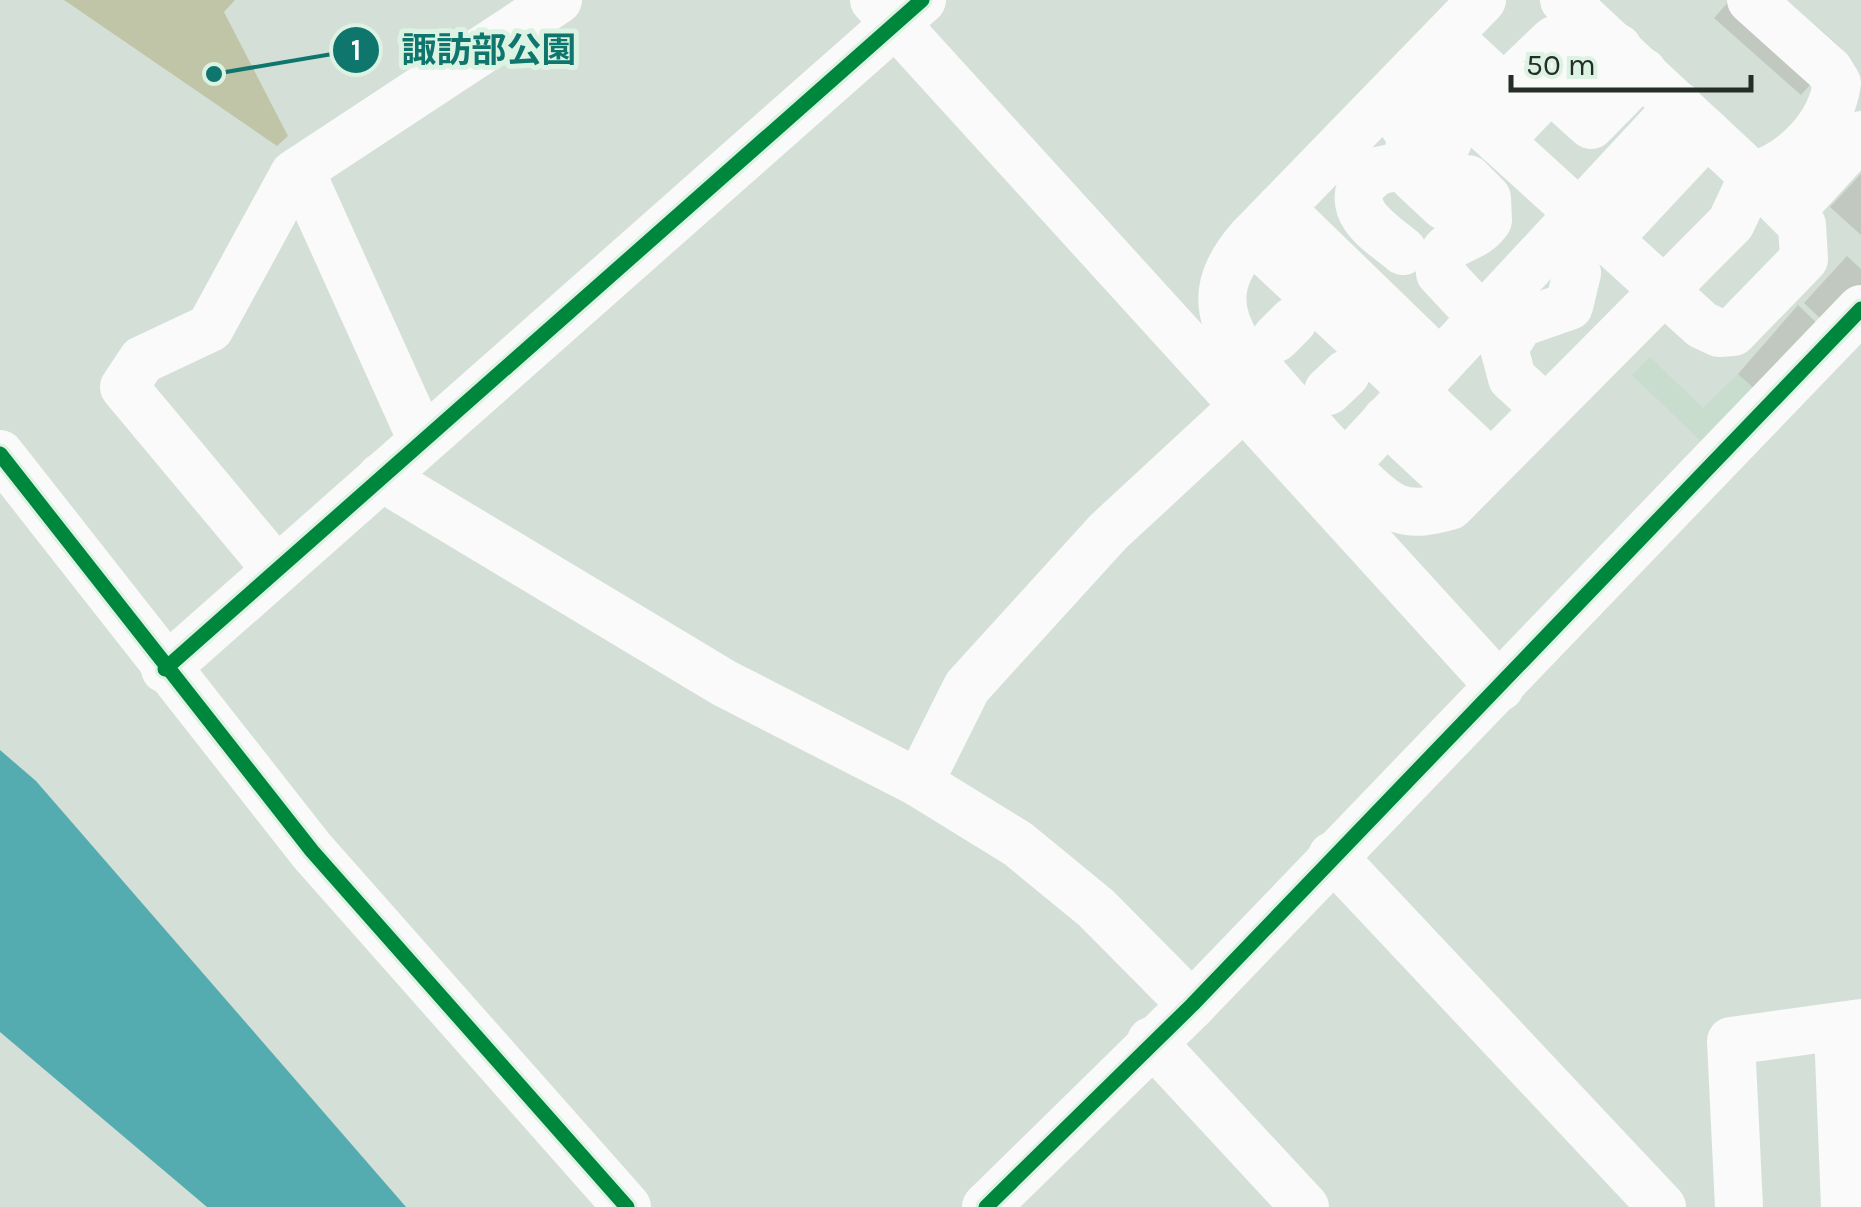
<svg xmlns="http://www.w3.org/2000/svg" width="1861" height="1207" font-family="Karla,'Noto Sans JP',sans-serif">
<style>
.built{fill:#c8ddcd}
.green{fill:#c1c5a7}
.water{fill:#55acb0}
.building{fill:#c1c8c0}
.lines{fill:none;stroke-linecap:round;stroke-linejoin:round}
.minor{stroke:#f9faf9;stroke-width:48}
.cycleway-casing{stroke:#dcf2e2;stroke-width:21}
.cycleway{stroke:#00873e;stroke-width:15}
.leader{fill:none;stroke:#0f766e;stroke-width:4}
.callout-dot{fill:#0f766e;stroke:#dcf2e2;stroke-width:4}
.mark-label{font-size:30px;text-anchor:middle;font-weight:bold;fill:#fff}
.callout-label{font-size:35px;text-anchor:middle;font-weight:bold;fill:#0f766e;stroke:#dcf2e2;stroke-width:10;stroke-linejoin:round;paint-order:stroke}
</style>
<rect width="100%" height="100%" fill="#d4e0d7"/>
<path class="built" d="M1650,357L1703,408L1738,374L1759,393L1707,447L1632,375Z"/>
<path class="green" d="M64,0H235L224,12L288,136L277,146Z"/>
<path class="water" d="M0,750L36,781L406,1207H207L0,1032Z"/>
<g class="building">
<path d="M1730,0H1787L1842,49L1801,95L1714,18Z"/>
<path d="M1861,174V235L1830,207Z"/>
<path d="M1847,256L1861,269V285L1825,323L1804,303Z"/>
<path d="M1798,305L1822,328L1759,393L1738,374Z"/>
</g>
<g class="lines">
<g class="minor">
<path d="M874,0L1500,687"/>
<path d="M1482,0L1251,238C1219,274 1212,306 1239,347C1270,380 1362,494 1396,508C1415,515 1432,511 1450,506L1731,223L1753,176L1564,0"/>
<path d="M1751,0L1829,70L1837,83C1831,126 1794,164 1753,176"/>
<path d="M1448,36L1504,88L1554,40L1593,73L1618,48"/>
<path d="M1418,67L1702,325L1719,333L1733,332L1804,259L1802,225L1753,176"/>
<path d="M1398,92L1448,141L1414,178L1444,206"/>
<path d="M1383,103C1404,124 1421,137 1401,166L1377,171L1362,184C1348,215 1382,233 1403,251"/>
<path d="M1499,141L1550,88L1591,125L1643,72"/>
<path d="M300,170L422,440"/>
<path d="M1468,179L1487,198L1488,220C1472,245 1437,236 1440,273L1482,318"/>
<path d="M1280,208L1440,363"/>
<path d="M1790,212L1861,135"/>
<path d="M1251,238L1491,464"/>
<path d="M1608,239L1707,133"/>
<path d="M1276,338L1293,321"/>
<path d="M1328,391L1346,374"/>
<path d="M1546,409L1512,378L1504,348L1520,323L1569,306L1577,273L1554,241"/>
<path d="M1386,420L1463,492"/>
<path d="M0,454L312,851L627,1207"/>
<path d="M1346,464L1679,106"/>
<path d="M381,477L724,683L919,783L1018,844L1096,908L1192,1005"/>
<path d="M276,569L124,387L142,360L210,328L294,174L558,0"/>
<path d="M165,669L922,0"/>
<path d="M919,783L967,687L1108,532L1244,406"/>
<path d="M1332,856L1662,1207"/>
<path d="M1838,1030L1845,1207"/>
<path d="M1151,1041L1305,1207"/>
<path d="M986,1207L1192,1005L1861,309"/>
<path d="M1739,1207L1731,1041L1861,1023"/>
</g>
<defs>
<g id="cycleway">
<path d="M0,454L312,851L627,1207"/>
<path d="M165,669L922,0"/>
<path d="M986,1207L1192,1005L1861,309"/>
</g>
</defs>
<use href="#cycleway" class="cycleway-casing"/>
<use href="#cycleway" class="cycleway"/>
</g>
<path class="leader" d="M214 74L356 50"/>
<g class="callout-dot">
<circle cx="214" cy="74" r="10"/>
<circle cx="356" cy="50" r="25"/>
</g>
<g class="mark-label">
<text x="356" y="60">1</text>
</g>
<g class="callout-label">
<text x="489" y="62">諏訪部公園</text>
</g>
<path d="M1511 75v15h240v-15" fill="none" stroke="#252d27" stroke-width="5"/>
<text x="1526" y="75" font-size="30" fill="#252d27" stroke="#dcf2e2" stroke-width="8" paint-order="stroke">50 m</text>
</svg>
